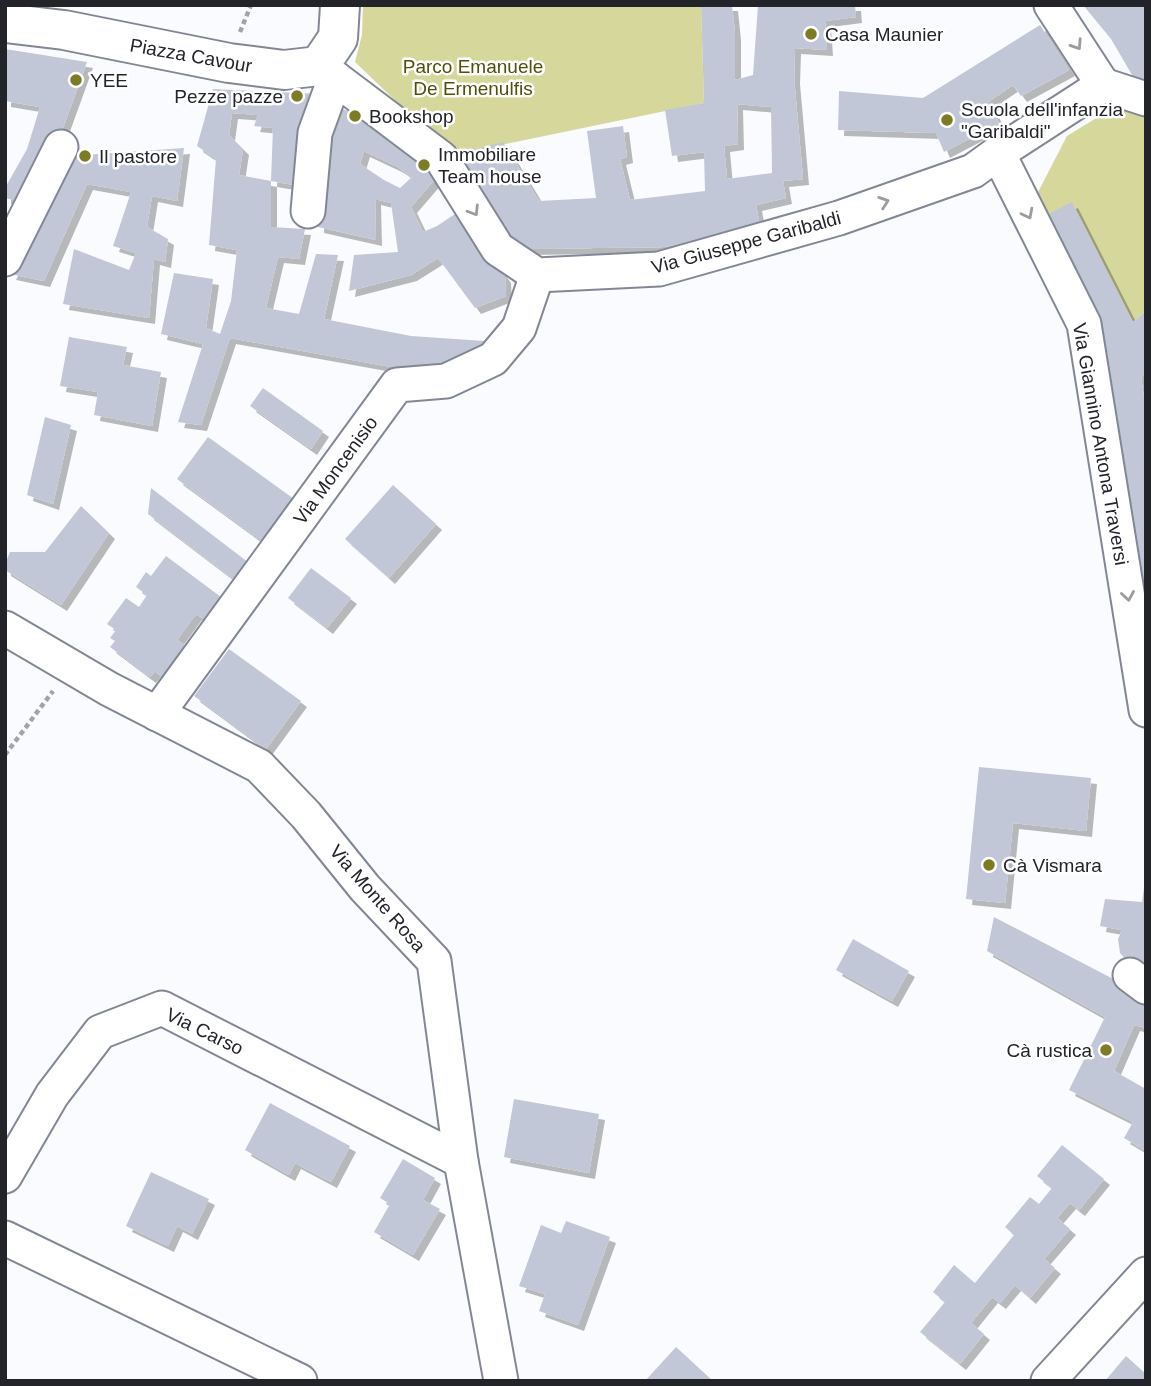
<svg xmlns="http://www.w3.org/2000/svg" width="1151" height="1386" font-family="Helvetica,sans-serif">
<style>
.green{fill:#d5d79b}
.building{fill:#c1c7d6;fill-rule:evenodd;filter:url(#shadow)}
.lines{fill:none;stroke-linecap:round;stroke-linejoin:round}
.street-casing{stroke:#818794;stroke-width:37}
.secondary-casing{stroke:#818794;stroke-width:42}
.path{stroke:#a2a4a8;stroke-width:4.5;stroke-dasharray:5 3.5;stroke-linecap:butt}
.street{stroke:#fff;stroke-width:33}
.secondary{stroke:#fff;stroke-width:38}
.oneway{stroke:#9c9c9f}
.poi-dot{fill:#7c7c23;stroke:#fff;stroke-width:2.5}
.labels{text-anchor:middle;stroke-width:5;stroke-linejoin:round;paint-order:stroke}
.poi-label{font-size:19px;fill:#22242a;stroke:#fff;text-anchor:start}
.street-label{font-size:19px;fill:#22242a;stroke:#fff}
.park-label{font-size:19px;fill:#50500b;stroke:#fff}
</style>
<defs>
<filter id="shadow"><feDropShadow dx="6" dy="6" stdDeviation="0" flood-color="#0004"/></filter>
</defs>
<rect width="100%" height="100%" fill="#fafbfe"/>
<g class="green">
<path d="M363,5H701L704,103L452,155L355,62L362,35Z"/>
<path d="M1116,106L1146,115V311L1133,322L1072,203L1044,216L1035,198L1067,136Z"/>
</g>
<g class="building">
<path d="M701,5H732L735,34V80L753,75L758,5H855L856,17L825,21L827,50L795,48L794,78L803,179L783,181L786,198L756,205L760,227L664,247L524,249L512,245L452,155L503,142L539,201L596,198L587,131L623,126L627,157L620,159L630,200L705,191L704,152L672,156L665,110L704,103ZM737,104L771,107L772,173L727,179L724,146L738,144Z"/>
<path d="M1083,5H1146V87L1138,85L1111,39Z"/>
<path d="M1040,25L1069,70L1021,96L1013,85L988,102L999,123L944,152L936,133L838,130L839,91L923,98Z"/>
<path d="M5,49L87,62L54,153L21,202L5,198V188L27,149L40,107L5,101Z"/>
<path d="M213,89L322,94L306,187L271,181V227L305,229L299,259L278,257L266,308L299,314L316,254L338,255L324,319L411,336L499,342L461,368L408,370L230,338L201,425L178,422L203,344L161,334L174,273L213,279L206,328L220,334L231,301L237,250L209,245L216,159L197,146ZM232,113L258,115L254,126L273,128L271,181L239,175L243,149L229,135Z"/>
<path d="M334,107L376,118L413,145L436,178L411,207L423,232L437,226L458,212L505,277L506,296L475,308L438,258L411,275L349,291L354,255L398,252L391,203L375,199L376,240L318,227L319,185ZM364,151L398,167L412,177L400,188L384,180L360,164Z"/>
<path d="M184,148L177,201L152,196L147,227L168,239L165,262L154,259L149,318L63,304L74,249L129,270L136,253L113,246L131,192L87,184L44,281L10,274L70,156Z"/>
<path d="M1072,202L1133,322L1146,311V373L1141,377L1146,412V632L1044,216Z"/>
<path d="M69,337L127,347L123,365L161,372L152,426L94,415L98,392L60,386Z"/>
<path d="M263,388L323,431L311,449L250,406Z"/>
<path d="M45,417L71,425L53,504L27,495Z"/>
<path d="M208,437L294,499L263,542L177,479Z"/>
<path d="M393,485L436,524L389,578L345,539Z"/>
<path d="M151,488L253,566L240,584L148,514Z"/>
<path d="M81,506L109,533L61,605L5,570V564L10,552H45Z"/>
<path d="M166,556L221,597L204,619L196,614L177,640L192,650L174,674L167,670L162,677L155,671L150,677L110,647L115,641L110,638L116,630L107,624L126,598L139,607L147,595L136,587L146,572L151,576Z"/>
<path d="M311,568L351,598L327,628L288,598Z"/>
<path d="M229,649L301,701L266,749L194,696Z"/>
<path d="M979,767L1091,778L1086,831L1013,823L1005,903L966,899Z"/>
<path d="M1144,888H1146V963L1126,960L1120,953L1118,939L1122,930L1100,926L1105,899L1142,902Z"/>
<path d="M994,917L1121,983L1146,990V1028L1134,1025L1114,1071L1146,1089V1151L1124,1138L1133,1122L1069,1090L1105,1017L987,951Z"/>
<path d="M853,939L909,971L892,1001L836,970Z"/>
<path d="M514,1099L599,1114L589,1173L504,1157Z"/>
<path d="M270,1103L350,1146L331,1182L295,1163L289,1175L245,1150Z"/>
<path d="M1062,1145L1104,1179L1079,1210L1070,1203L1057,1218L1070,1229L1044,1259L1055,1268L1030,1298L1015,1285L1000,1303L992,1297L971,1323L984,1334L960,1364L920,1332L945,1302L933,1292L954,1265L975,1283L1014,1235L1005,1227L1030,1197L1039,1204L1052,1188L1037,1176Z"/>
<path d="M403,1159L435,1178L423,1200L440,1209L413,1255L374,1232L390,1204L380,1198Z"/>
<path d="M151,1172L209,1199L192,1234L177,1226L168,1246L126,1226Z"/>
<path d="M566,1221L610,1237L578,1325L539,1311L545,1294L519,1286L541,1225L561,1233Z"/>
<path d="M676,1347L713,1381H645Z"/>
<path d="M1126,1356L1146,1374V1381H1105Z"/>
</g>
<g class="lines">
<defs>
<g id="street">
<path d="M1051,5L1103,85"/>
<path d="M319,66L441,158L498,249L537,275L659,269L839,218L973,171L998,153L1103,85"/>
<path d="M1103,85L1146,99"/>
<path d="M998,153L1084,324L1146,710"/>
<path d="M308,211L315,133L335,78"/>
<path d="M5,259L61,147"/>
<path d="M5,628L109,689L259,766L306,815L365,888L434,961L461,1161L501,1381"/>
<path d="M157,714L397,385L446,381L493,359L519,328L537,275"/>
<path d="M1130,975L1146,987"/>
<path d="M5,1176L52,1095L100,1032L162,1008L461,1161"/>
<path d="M5,1238L300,1381"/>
<path d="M1048,1381L1146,1274"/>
</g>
<path id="secondary" d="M5,23L64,30L229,63L284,70L319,66L338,38L340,5"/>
</defs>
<use href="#street" class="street-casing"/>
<use href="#secondary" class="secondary-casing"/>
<g class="path">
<path d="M240,32L251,5"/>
<path d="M5,755L53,691"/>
</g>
<use href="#street" class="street"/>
<use href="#secondary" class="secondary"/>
</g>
<defs><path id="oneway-chevron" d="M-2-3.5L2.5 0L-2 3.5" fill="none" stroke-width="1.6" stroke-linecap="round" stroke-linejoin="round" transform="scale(1.75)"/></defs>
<g class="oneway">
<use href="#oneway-chevron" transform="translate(1077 45) rotate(57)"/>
<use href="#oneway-chevron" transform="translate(884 202) rotate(-19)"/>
<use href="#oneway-chevron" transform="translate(474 211) rotate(58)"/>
<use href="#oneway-chevron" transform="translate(1028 214) rotate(63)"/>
<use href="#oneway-chevron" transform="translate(1128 596) rotate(81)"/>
</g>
<g class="poi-dot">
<circle cx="811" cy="34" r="7"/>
<circle cx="76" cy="80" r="7"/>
<circle cx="297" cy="96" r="7"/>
<circle cx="355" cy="116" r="7"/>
<circle cx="947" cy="120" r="7"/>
<circle cx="85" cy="156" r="7"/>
<circle cx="424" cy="165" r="7"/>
<circle cx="989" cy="865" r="7"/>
<circle cx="1106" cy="1050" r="7"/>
</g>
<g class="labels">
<g class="poi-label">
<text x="825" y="41">Casa Maunier</text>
<text x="90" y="87">YEE</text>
<text x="283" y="103" text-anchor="end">Pezze pazze</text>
<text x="961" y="116">Scuola dell'infanzia<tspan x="961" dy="22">"Garibaldi"</tspan></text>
<text x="369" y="123">Bookshop</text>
<text x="438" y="161">Immobiliare<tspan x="438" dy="22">Team house</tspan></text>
<text x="99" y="163">Il pastore</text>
<text x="1003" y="872">Cà Vismara</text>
<text x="1092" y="1057" text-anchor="end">Cà rustica</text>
</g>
<g class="street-label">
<text transform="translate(191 55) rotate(10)" y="7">Piazza Cavour</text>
<text transform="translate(746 242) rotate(-15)" y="7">Via Giuseppe Garibaldi</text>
<text transform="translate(1101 444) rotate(80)" y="7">Via Giannino Antona Traversi</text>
<text transform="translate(335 470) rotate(-54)" y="7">Via Moncenisio</text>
<text transform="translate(378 898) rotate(49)" y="7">Via Monte Rosa</text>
<text transform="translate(205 1031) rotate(26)" y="7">Via Carso</text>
</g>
<g class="park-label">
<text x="473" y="73">Parco Emanuele<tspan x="473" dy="22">De Ermenulfis</tspan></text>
</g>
</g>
<rect width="1151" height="1386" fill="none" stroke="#22242a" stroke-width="14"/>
</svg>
